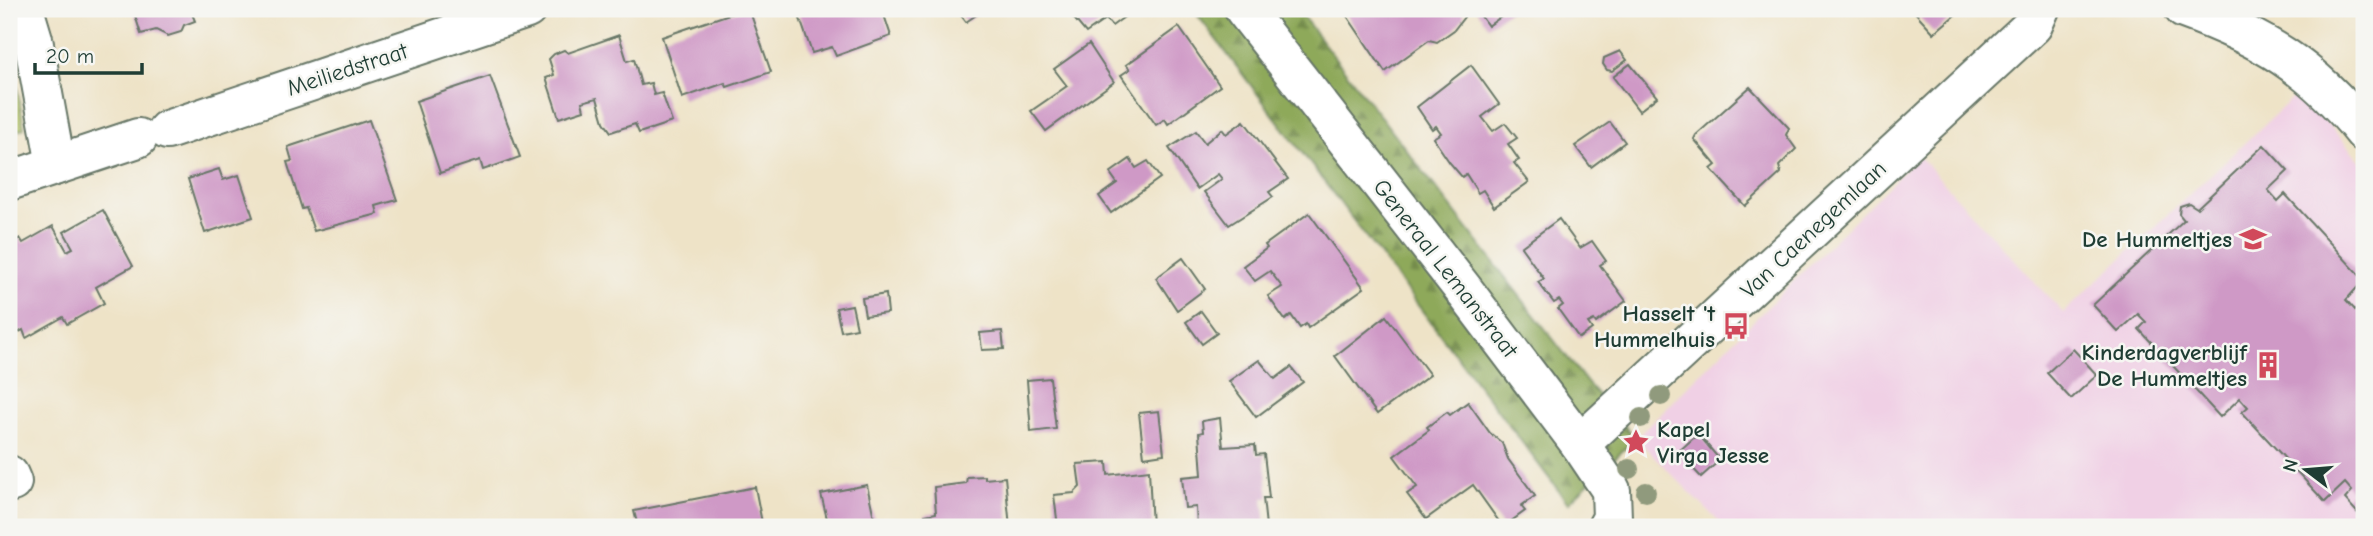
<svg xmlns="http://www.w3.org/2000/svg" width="2373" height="536" font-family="'Comic Neue',sans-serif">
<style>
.built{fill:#f0d0e5}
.grass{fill:url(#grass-tufts);stroke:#69804c;stroke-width:2}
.forest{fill:url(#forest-firs);stroke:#567347;stroke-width:2}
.building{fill:#cf99c6}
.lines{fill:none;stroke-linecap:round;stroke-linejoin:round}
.minor-casing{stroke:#677767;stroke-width:42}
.minor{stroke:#fff;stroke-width:38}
.tree{fill:#909a7d}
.labels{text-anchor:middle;stroke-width:5;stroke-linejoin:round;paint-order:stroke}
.street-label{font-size:23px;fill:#1f3d34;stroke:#f6f6f2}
.poi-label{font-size:23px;font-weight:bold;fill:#1f3d34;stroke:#f6f6f2;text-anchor:end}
</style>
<defs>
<pattern id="grass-tufts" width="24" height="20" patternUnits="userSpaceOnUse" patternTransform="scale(1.75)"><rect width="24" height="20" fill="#b3c365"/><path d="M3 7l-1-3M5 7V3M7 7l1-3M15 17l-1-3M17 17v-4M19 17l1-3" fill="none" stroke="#91a054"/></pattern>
<pattern id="forest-firs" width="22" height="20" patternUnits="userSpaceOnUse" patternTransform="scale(1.75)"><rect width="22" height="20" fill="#8ea95a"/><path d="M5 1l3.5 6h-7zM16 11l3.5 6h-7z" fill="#738b4b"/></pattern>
</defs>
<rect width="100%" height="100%" fill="#f6f6f2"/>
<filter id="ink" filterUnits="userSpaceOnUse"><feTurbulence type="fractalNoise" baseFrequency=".0143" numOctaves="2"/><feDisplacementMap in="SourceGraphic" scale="14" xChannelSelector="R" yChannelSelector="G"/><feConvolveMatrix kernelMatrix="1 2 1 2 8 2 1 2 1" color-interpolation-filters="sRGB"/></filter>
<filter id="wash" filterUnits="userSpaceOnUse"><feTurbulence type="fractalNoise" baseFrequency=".00686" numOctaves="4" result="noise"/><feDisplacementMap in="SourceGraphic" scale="28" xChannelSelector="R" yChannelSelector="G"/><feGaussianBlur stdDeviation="1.57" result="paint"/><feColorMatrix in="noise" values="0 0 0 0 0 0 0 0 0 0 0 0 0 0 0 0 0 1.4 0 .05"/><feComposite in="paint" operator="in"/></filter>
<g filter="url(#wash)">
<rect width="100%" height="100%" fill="#eee3c7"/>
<path class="built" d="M2300,91L2364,165V527H1724L1636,438L1919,156L2063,313Z"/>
<path class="grass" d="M9,9L18,33L13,63L24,128L9,133Z"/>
<path class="forest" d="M1193,9H1297L1588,384L1636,438L1568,503Z"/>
<g id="blocks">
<g class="building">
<path d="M133,9H190L195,21L184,25L181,32L168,36L156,30L141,34Z"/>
<path d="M744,9H749L771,72L727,87L725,83L682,98L662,37Z"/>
<path d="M801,9H882L891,36L836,56L832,47L812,53L797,10Z"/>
<path d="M956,9H985L966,22Z"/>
<path d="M1066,9H1135L1112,26L1106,19L1086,33Z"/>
<path d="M1345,9H1407L1409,12L1413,9H1463L1464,17L1454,30L1437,42L1429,40L1385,72L1343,10Z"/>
<path d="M1476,9H1512L1488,26Z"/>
<path d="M1912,9H1962L1934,33Z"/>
<path d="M1179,27L1220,86L1168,124L1165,119L1156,125L1121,75L1130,69L1126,65Z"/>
<path d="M619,35L627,61L634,59L641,85L651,83L654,95L662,93L672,122L639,133L635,124L611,132L604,122L597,98L582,102L584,110L559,118L546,78L554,75L549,59L554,54L564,50L568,53Z"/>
<path d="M1089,44L1114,82L1046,131L1031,111L1067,86L1054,69Z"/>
<path d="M1620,51L1627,60L1612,71L1607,70L1603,64L1604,58Z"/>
<path d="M1630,64L1657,97L1639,111L1613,77Z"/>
<path d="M1471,65L1499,104L1482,117L1493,131L1505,123L1517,138L1508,144L1519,160L1514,163L1529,182L1494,207L1483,190L1478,193L1466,174L1462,177L1450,163L1433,138L1441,133L1436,126L1432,129L1417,107Z"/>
<path d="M490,76L520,157L483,170L480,160L440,173L416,101Z"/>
<path d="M1750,87L1789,128L1786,135L1796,149L1779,166L1781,173L1745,206L1711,169L1716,165L1694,139L1696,135Z"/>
<path d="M369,120L397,200L376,206L378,214L314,231L306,208L302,209L287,162L292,161L288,147Z"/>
<path d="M1244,121L1288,179L1269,192L1273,197L1229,225L1204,192L1222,179L1218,174L1197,189L1169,148L1196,131L1205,143L1222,129L1226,134Z"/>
<path d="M1610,122L1625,142L1591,167L1575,146Z"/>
<path d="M2264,145L2288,171L2268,190L2278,201L2285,194L2364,280L2346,300L2355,310L2361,304L2364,307V520L2345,499L2352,491L2345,483L2325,502L2242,412L2248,407L2240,398L2220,417L2139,329L2146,322L2138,314L2118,332L2093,305L2184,220L2179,214L2180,206L2189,203L2197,208Z"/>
<path d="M1130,159L1136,168L1148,161L1160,178L1111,213L1099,196L1117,183L1110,173Z"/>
<path d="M219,169L223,180L239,175L253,217L205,233L188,179Z"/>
<path d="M103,210L133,266L96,287L104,303L67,324L63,317L26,338L23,330L9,338V244L20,238L23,243L53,226L67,251L73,248L64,232Z"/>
<path d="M1309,213L1364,288L1308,328L1306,324L1300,328L1291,315L1285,320L1268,296L1282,287L1270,271L1255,281L1243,266L1267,248L1265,245Z"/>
<path d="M1559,219L1580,248L1592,241L1606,261L1600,265L1626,301L1596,323L1594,320L1588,323L1592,329L1579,338L1558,309L1563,305L1559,300L1554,303L1538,282L1544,279L1521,247Z"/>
<path d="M1183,258L1205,289L1177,310L1156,278Z"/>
<path d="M886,294L888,313L865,316L862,298Z"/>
<path d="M852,305L857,328L841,331L836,308Z"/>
<path d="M1201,311L1217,333L1202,344L1186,322Z"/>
<path d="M1386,316L1430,375L1377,414L1335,356Z"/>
<path d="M1002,331L1004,349L982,350L980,333Z"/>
<path d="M2073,349L2097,375L2071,399L2047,373Z"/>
<path d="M1259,360L1275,379L1291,367L1303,382L1256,417L1229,381Z"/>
<path d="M1050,378L1056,429L1031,432L1027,380Z"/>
<path d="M1468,402L1490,433L1502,443L1508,459L1535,496L1521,506L1525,511L1503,527L1473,485L1426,519L1407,494L1417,487L1394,456L1429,430L1427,427L1447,412L1450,415Z"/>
<path d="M1159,411L1164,454L1144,457L1139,413Z"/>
<path d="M1220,418L1223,447L1255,445L1256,455L1264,454L1269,498H1263L1266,526L1197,527L1196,507L1185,508L1182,477L1202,475L1199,433L1203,432L1202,421Z"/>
<path d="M1698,434L1720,460L1701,477L1678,452Z"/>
<path d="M1107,462L1108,475L1149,470L1152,527H1058L1054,495L1074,493L1080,487L1077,464Z"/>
<path d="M985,476V479L1005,477L1010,527H926L925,515L936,513L934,487L966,483L967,477Z"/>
<path d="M867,485L876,527H829L821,494Z"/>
<path d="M755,487L762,523L766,522L767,527H638L634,511Z"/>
</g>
</g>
</g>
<g filter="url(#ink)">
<use href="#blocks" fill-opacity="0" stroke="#677767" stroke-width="2"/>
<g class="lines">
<defs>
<g id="minor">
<path d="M24,9L33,39L56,165"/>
<path d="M1244,9L1463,289L1580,444L1611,490L1612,518L1607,527"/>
<path d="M2184,9C2263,38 2311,66 2364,132"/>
<path d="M167,130L527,9"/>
<path d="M9,181L138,138"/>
<path d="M1580,444L2033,25L2040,9"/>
<path d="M9,475L12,482"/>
</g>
</defs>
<use href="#minor" class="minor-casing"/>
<use href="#minor" class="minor"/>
</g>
<g class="tree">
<circle cx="1661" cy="396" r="10"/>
<circle cx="1641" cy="418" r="10"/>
<circle cx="1629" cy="469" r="10"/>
<circle cx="1646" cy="492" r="10"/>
</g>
</g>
<defs>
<symbol id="school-bare" viewBox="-9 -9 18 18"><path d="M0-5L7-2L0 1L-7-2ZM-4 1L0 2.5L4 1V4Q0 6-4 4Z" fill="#d1495b" stroke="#f6f6f2" stroke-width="2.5" paint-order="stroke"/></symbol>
<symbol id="bus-bare" viewBox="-9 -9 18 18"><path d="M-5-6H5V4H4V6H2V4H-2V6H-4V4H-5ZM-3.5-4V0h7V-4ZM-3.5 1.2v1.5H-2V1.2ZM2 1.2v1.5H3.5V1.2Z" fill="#d1495b" stroke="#f6f6f2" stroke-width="2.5" paint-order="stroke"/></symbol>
<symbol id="building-bare" viewBox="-9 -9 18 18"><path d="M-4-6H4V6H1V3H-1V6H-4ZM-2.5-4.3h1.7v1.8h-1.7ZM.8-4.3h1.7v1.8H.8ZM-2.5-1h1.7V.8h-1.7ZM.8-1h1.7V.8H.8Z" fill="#d1495b" stroke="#f6f6f2" stroke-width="2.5" paint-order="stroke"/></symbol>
<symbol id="sight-bare" viewBox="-9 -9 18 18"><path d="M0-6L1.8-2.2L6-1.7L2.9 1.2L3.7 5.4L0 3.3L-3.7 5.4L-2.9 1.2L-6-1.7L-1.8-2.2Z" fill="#d1495b" stroke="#f6f6f2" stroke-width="2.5" paint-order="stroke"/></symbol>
</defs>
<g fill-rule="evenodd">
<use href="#school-bare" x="2234" y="220" width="38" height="38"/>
<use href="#bus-bare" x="1717" y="307" width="38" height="38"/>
<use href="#building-bare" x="2249" y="346" width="38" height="38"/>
<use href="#sight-bare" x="1617" y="423" width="38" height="38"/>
</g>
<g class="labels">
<g class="street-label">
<text transform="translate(347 69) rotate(-18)" y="8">Meiliedstraat</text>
<text transform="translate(1813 229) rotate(-43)" y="8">Van Caenegemlaan</text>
<text transform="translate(1446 268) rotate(52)" y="8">Generaal Lemanstraat</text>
</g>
<g class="poi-label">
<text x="2232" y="247">De Hummeltjes</text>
<text x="1715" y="321">Hasselt 't<tspan x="1715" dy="26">Hummelhuis</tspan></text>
<text x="2247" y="360">Kinderdagverblijf<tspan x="2247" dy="26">De Hummeltjes</tspan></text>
<text x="1657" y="437" text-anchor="start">Kapel<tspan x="1657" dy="26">Virga Jesse</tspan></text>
</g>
</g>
<rect width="2373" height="536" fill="none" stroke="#f6f6f2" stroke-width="35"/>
<g transform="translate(2306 470) rotate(286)" stroke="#f6f6f2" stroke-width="5" paint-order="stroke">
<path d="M0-5L12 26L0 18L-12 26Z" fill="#1f3d34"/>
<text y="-10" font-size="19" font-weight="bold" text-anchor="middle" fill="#1f3d34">N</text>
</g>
<path d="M35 63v10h107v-10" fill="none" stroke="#1f3d34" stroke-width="3.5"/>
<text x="46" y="63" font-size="21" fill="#1f3d34" stroke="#f6f6f2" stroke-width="5" paint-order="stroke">20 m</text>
</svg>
